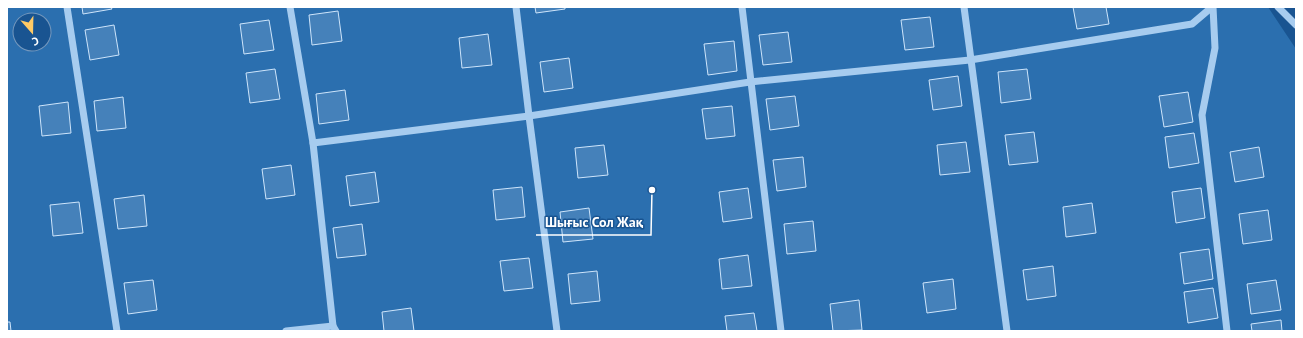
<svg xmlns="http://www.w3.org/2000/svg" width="1303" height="338" font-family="'PT Sans',sans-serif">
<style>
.green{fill:#2b6faf;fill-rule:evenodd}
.building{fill:#4581ba;stroke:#cee5fb}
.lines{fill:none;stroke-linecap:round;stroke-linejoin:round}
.minor{stroke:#a7ccef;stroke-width:7}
.leader{fill:none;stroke:#fff;stroke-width:1.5}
.callout-dot{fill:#fff;stroke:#195491;stroke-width:1.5}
.callout-label{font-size:14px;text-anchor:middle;font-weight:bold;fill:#fff;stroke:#195491;stroke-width:3;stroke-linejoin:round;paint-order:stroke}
</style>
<rect width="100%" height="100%" fill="#195491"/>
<path class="green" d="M7,7H1268L1296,49V331H7ZM20,20H44V44H20Z"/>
<g class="building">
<path d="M82,7H111L112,9L83,14Z"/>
<path d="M535,7H565V9L536,13Z"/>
<path d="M1073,7H1106L1109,24L1077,29Z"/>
<path d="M338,11L342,41L312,45L309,15Z"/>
<path d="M930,17L934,47L905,50L901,20Z"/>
<path d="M269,20L274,50L244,54L240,24Z"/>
<path d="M114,25L119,55L90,60L85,30Z"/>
<path d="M788,32L792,62L763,65L759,35Z"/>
<path d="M488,34L492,65L462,68L459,38Z"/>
<path d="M734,41L737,71L708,75L704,44Z"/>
<path d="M569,58L573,88L544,92L540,62Z"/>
<path d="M275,69L280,99L250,103L246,73Z"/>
<path d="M1027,69L1031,99L1001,103L998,72Z"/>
<path d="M958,76L962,106L933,110L929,80Z"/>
<path d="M345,90L349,120L319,124L316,94Z"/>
<path d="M1188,92L1193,122L1164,127L1159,96Z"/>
<path d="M795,96L799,126L770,130L766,99Z"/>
<path d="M123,97L126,128L97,131L94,101Z"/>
<path d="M68,102L71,133L42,136L39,106Z"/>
<path d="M732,106L735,136L706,139L702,109Z"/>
<path d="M1034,132L1038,162L1009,165L1005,135Z"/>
<path d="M1194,133L1199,163L1169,168L1165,137Z"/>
<path d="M966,142L970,172L940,175L937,145Z"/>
<path d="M604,145L608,175L578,178L575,148Z"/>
<path d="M1259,147L1264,177L1235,182L1230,152Z"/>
<path d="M803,157L806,187L777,191L773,160Z"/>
<path d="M291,165L295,195L266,199L262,169Z"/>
<path d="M375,172L379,202L350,206L346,176Z"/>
<path d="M522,187L525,217L496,220L493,190Z"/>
<path d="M748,188L752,218L723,222L719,192Z"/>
<path d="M1201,188L1205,218L1176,223L1172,192Z"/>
<path d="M144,195L147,226L118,229L114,199Z"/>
<path d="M79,202L83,233L53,236L50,205Z"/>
<path d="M1092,203L1096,233L1066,237L1063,207Z"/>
<path d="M589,208L593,239L563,242L560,212Z"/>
<path d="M1268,210L1272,240L1243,244L1239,214Z"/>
<path d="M813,221L816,251L787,254L784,224Z"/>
<path d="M362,224L366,255L337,258L333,228Z"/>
<path d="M1209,249L1213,279L1184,284L1180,253Z"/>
<path d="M748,255L752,286L722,289L719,259Z"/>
<path d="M529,258L533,288L504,291L500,261Z"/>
<path d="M1053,266L1056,296L1027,300L1023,270Z"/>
<path d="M597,271L600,301L571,304L568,274Z"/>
<path d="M953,279L956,309L927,313L923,283Z"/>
<path d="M153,280L157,310L128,314L124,283Z"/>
<path d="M1276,280L1281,310L1251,314L1247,284Z"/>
<path d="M1213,288L1218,318L1188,323L1184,292Z"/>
<path d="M859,300L862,330L833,331L830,304Z"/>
<path d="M411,308L414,331H384L382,312Z"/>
<path d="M754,313L757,331H727L725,316Z"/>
<path d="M1281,320L1282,331H1252L1251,324Z"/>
<path d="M7,322H10L11,331H7Z"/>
</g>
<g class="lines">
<g class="minor">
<path d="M67,7L117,331"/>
<path d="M290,7L313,143L333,326L336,331"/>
<path d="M516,7L529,116L557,331"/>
<path d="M742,7L781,331"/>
<path d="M964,7L1007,331"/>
<path d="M1213,7L1215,48L1202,115L1227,331"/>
<path d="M1278,7L1296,25"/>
<path d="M313,143L529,116L750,82L970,60L1192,24L1212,7"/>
<path d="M286,331L333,326"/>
</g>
</g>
<path class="leader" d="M652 190L651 235H536"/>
<circle class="callout-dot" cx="652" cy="190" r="4"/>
<g class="callout-label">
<text x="594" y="227">Шығыс Сол Жақ</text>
</g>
<rect width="1303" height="338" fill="none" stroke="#ffffff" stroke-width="16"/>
<g transform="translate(32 32) rotate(160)"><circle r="19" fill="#195491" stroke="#7598bd"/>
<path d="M0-3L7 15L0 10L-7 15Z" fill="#ffca66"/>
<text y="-6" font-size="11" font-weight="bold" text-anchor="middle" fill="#ffffff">С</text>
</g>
</svg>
